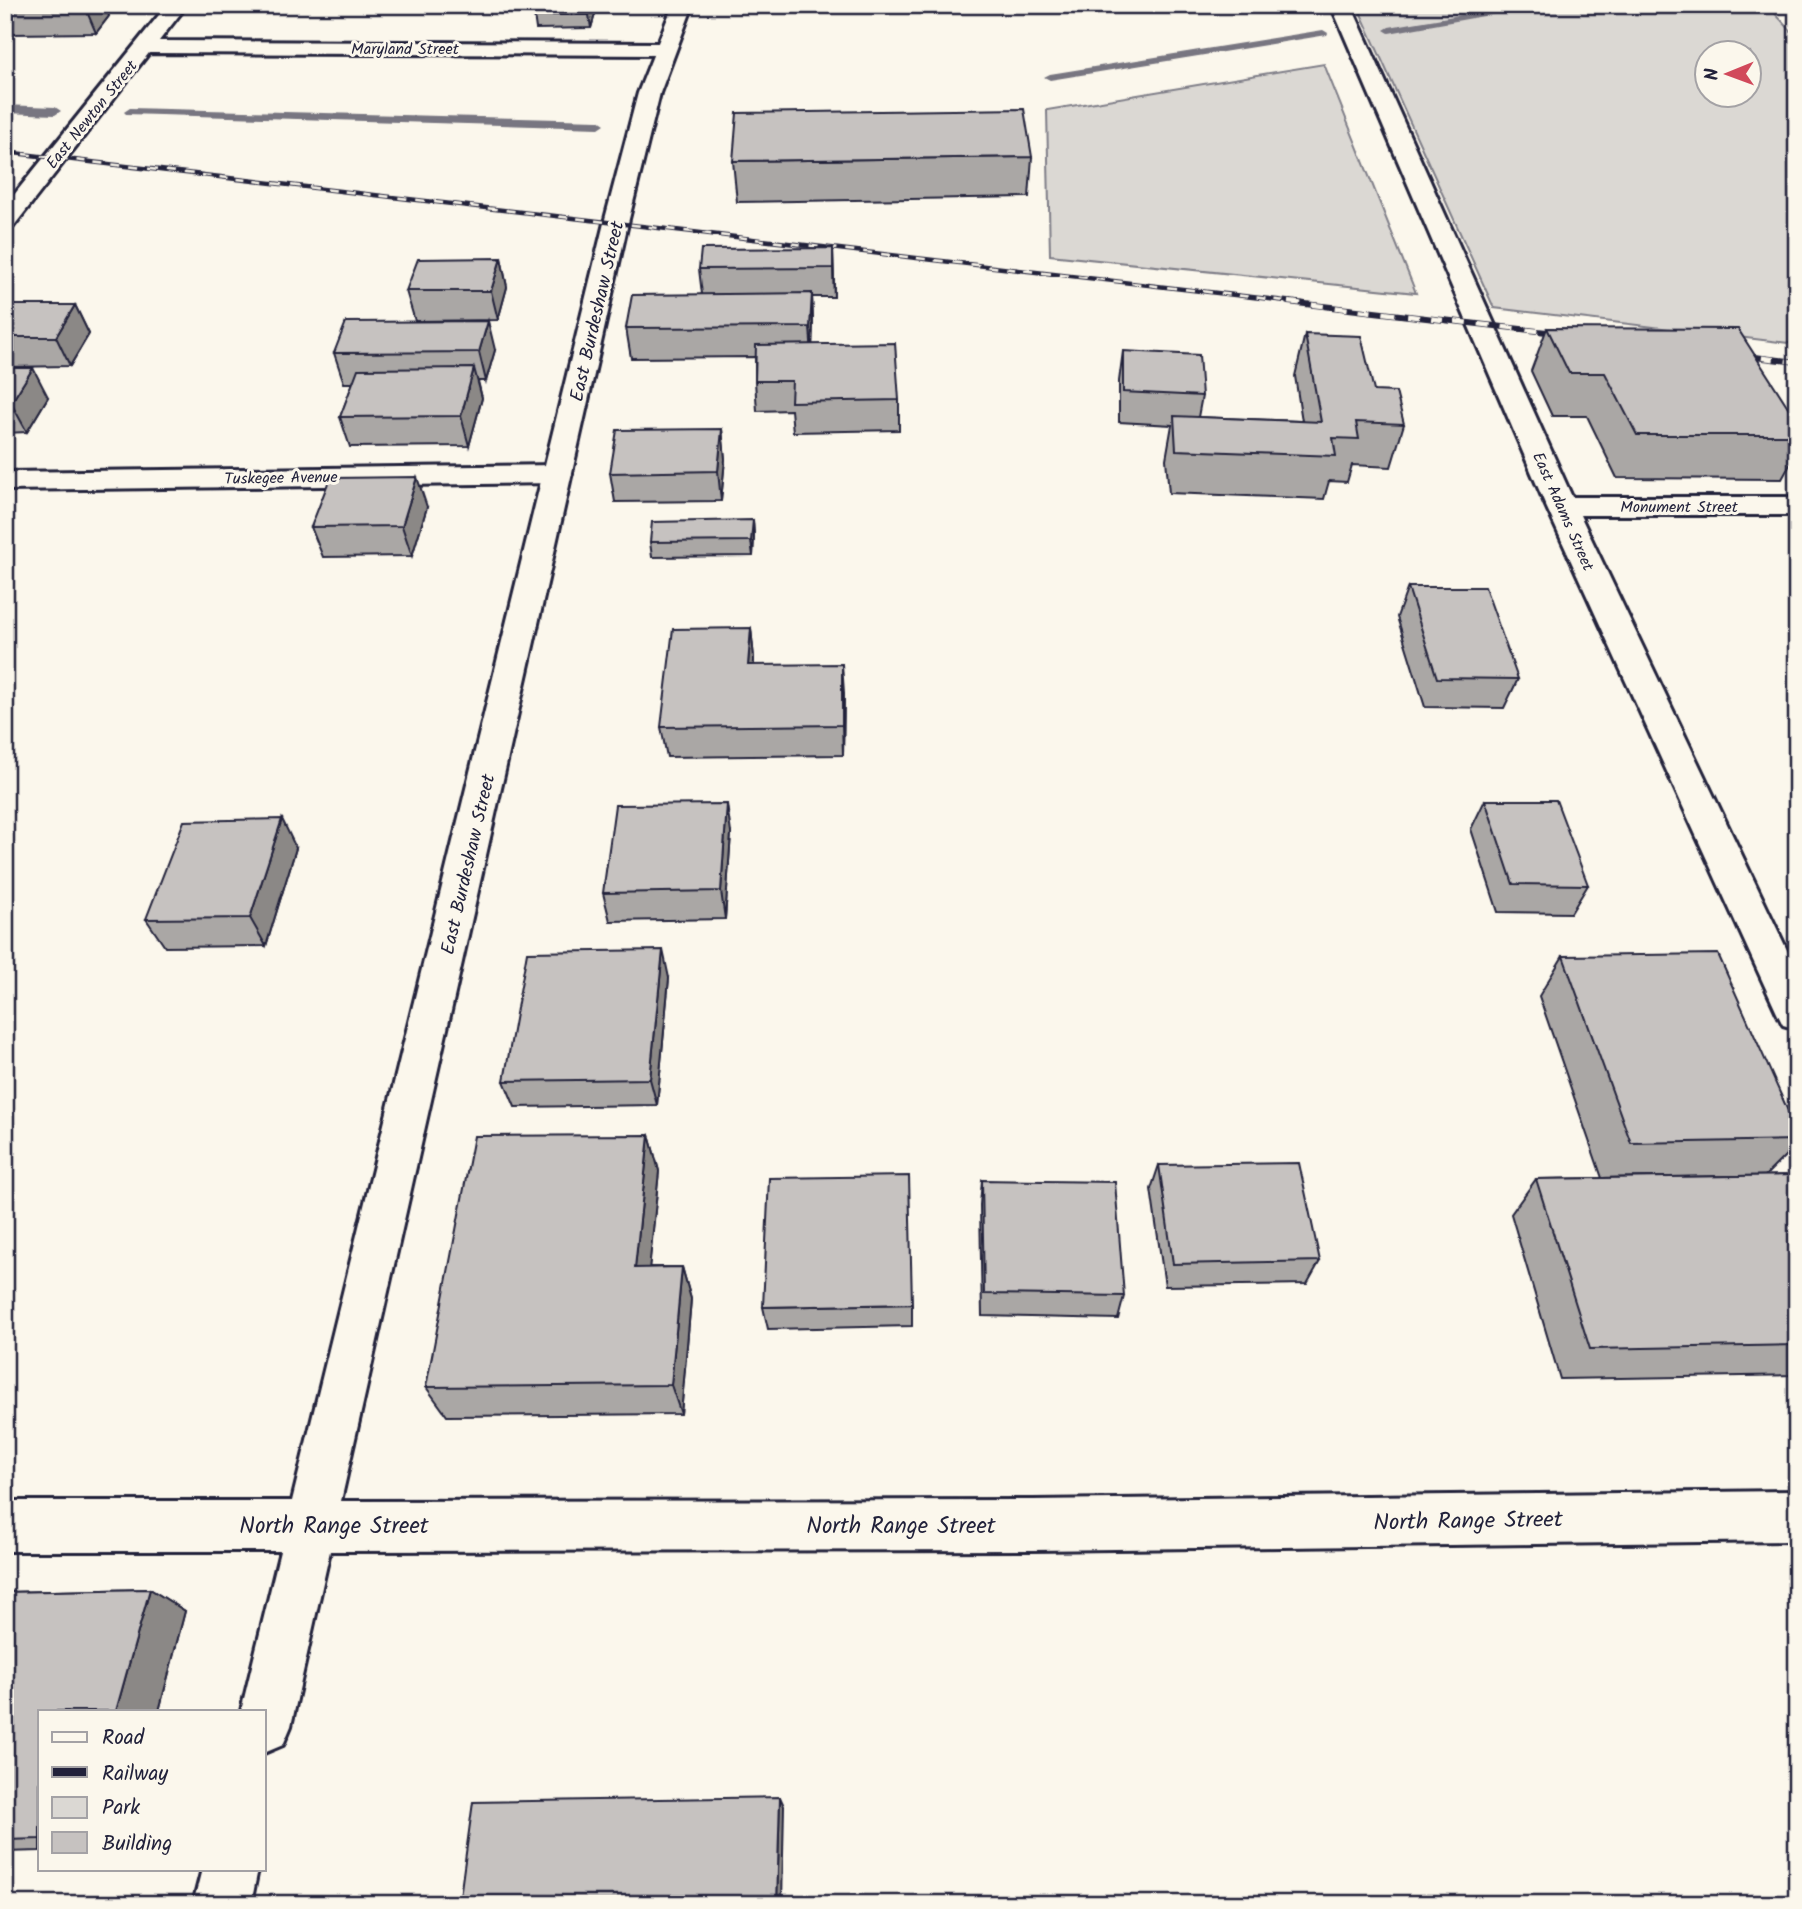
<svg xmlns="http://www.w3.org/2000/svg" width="1802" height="1909" font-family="Kalam,sans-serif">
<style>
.green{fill:#dbd8d3;stroke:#7e7d87;stroke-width:2;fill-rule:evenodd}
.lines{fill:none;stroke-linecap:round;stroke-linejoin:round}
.stream{fill:#787681;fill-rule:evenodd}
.street-casing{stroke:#22223b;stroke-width:6}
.secondary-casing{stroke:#22223b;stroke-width:6}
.street{fill:#fbf7ec;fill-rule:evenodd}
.secondary{fill:#fbf7ec;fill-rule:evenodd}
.rail-far1-casing{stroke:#22223b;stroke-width:4.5}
.rail-casing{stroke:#22223b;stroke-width:6}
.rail-far1{stroke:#fbf7ec;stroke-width:2.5;stroke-dasharray:9;stroke-linecap:butt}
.rail{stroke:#fbf7ec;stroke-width:4.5;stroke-dasharray:12;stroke-linecap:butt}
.wall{fill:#aaa7a5;stroke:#22223b;stroke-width:2}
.shaded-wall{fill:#8b8886;stroke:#22223b;stroke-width:2}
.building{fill:#c6c2c0;stroke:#22223b;stroke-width:2}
.labels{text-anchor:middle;stroke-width:6;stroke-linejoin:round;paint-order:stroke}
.far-street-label{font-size:16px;fill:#22223b;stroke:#fbf7ec}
.street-label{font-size:19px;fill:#22223b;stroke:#fbf7ec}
.near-street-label{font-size:23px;fill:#22223b;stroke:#fbf7ec}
</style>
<rect width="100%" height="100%" fill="#fbf7ec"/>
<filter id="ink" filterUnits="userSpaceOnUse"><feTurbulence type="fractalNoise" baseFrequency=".0143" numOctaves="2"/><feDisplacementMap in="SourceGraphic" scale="14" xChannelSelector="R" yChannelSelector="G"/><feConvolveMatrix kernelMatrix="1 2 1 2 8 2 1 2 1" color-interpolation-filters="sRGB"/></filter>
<g filter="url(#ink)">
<g class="green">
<path d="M1357,5H1767L1797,37V344L1494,308ZM1708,52H1750V94H1708Z"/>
<path d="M1324,64L1416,293L1050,255L1047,110Z"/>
</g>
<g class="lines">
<g class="stream">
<path d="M1519,5H1545L1389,33L1384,30L1389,27Z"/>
<path d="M1323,30L1328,33L1327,35L1050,80L1044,77L1050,74Z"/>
<path d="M5,105L55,107L61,111L55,115L5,113Z"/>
<path d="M130,108L599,120L605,124L599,128L126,114L124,112Z"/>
</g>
<defs>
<g id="street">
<path d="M167,5H187L159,41L665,43L672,45L675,49L672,53L665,55L149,53L13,227L5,229V206Z"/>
<path d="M1331,5H1351L1572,497H1797V515H1580L1797,971V1029L1783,1025L1777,1013L1546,506Z"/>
<path d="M558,465L568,468L572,474L568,480L558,483L5,490V472Z"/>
</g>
<g id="secondary">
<path d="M673,5H693L660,93L628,223L341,1501L1033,1500L1797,1491V1541L1033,1550L330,1551L291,1726L283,1745L264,1753V1711H241L280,1551H5V1501H292L604,223L638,93Z"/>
<path d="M202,1869H258L251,1904H193Z"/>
</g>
</defs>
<use href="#street" class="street-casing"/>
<use href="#secondary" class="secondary-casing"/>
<use href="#street" class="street"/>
<use href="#secondary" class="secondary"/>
<defs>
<path id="rail-far1" d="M5,152L1303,303"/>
<g id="rail">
<path d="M1288,302L1564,334"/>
<path d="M1738,355L1797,362"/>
</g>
</defs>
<use href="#rail-far1" class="rail-far1-casing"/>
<use href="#rail" class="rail-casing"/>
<use href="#rail-far1" class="rail-far1"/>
<use href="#rail" class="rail"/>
</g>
<g class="wall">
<path d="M5,5H105L109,16L96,33L10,34L5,24Z"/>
<path d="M597,7L591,28L536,29L534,15Z"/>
<path d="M1032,157L1029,197L737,202L733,161Z"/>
<path d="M833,248L834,297H812L813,322L812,344L899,400V430L793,432L791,410L757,411L755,381V357L631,358L626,328L702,294L699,269Z"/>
<path d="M501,258L507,287L498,320L415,321L406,291Z"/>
<path d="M5,305H75L89,334L70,366L5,367Z"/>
<path d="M1547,328L1797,421V452L1782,479L1617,478L1587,416H1552L1531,371Z"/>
<path d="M1305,334L1374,391L1404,424L1391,467L1352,465L1347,482L1329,481L1324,499L1169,493L1166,459L1172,425L1119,422V381L1123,351L1202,396L1198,417L1302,421L1295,376Z"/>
<path d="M495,350L486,381H478L482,398L469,446L350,447L340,417L353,383H344L334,353Z"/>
<path d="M5,368L48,397L27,432L5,433Z"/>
<path d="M722,429L725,459L721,501L615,502L610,473Z"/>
<path d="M427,507L412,556L323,557L311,527Z"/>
<path d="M753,520L754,536L753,556L652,557L650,542Z"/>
<path d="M1408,587L1518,679L1504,708L1425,707L1397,617Z"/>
<path d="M751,628L754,658V665L844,693L843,755L667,757L661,727Z"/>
<path d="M1797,717V742L1789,728Z"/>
<path d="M1485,800L1588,885L1571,913L1498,912L1471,829Z"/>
<path d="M731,833L725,919L610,921L603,893Z"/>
<path d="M296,848L266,946L165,947L146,919Z"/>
<path d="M1563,956L1797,1131V1144L1765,1176L1602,1178L1539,996Z"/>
<path d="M669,978L657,1105L515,1107L504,1081Z"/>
<path d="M649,1135L659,1171L649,1267H682L691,1299L681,1414L447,1416L426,1387Z"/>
<path d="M1159,1165L1320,1261L1307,1284L1165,1286L1151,1189Z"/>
<path d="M1797,1175V1375L1560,1379L1511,1214L1536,1179Z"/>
<path d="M982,1180L1124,1296L1118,1319L982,1316L980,1205Z"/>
<path d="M912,1304V1326L768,1329L763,1307Z"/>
<path d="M150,1589L185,1611L159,1711H40V1851L5,1852V1592Z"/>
</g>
<g class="shaded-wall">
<path d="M87,5H105L109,16L96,33L85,7Z"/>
<path d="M592,5H597V7L591,28L589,15Z"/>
<path d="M833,248L834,277V297L833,268Z"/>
<path d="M501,258L507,287L498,320L491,291Z"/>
<path d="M812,293L813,322L812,356L810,327Z"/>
<path d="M75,305L89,334L70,366L56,337Z"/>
<path d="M488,321L495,350L486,381L479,352Z"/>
<path d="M33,368L48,397L27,432L11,403Z"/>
<path d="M474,368L482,398L469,446L461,416Z"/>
<path d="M722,429L725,459L721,501L718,471Z"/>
<path d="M417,477L427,507L412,556L402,526Z"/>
<path d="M753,520L754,536L753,556L751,541Z"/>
<path d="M751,628L754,658L752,695L748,665Z"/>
<path d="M842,664L844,693L843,755L842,725Z"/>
<path d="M727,804L731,833L725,919L721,891Z"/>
<path d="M282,819L296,848L266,946L250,918Z"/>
<path d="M663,950L669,978L657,1105L650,1079Z"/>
<path d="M649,1135L659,1171L646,1300L635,1268Z"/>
<path d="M682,1267L691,1299L681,1414L671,1385Z"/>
<path d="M150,1589L185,1611L159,1711H116Z"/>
<path d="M780,1797L784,1806L782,1904H777Z"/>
</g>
<g class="building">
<path d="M5,5H87L85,7L5,8Z"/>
<path d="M537,5H592L589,15H534Z"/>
<path d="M1024,109L1032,157L733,161L737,113Z"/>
<path d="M833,248V268L699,269L701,249Z"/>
<path d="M501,258L491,291H406L418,259Z"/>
<path d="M812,293L810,327L626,328L632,295Z"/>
<path d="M5,305H75L56,337H5Z"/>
<path d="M488,321L479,352L334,353L346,322Z"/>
<path d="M1547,328L1738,329L1797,421V435H1637L1605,373H1569Z"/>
<path d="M1305,334L1361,336L1374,391L1396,392L1404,424L1356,422L1359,439L1333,438L1336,456L1176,450L1174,416L1321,422Z"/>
<path d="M895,343L899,400L791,402L792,381H755L756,345Z"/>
<path d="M1123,351L1199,355L1202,396L1123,392Z"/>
<path d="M5,368H33L11,403H5Z"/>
<path d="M474,368L461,416L340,417L358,369Z"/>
<path d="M722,429L718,471L610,473L617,430Z"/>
<path d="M417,477L402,526L311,527L330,478Z"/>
<path d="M753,520L751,541L650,542L652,522Z"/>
<path d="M1408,587H1485L1518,679L1437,678Z"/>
<path d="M751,628L748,665L842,664V725L661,727L673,629Z"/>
<path d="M1485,800H1556L1588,885L1513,884Z"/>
<path d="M727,804L721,891L603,893L615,805Z"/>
<path d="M282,819L250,918L146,919L184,821Z"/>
<path d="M663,950L650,1079L504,1081L527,952Z"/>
<path d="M1718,954L1797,1131V1140L1631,1143L1563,956Z"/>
<path d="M649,1135L635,1268L682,1267L671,1385L426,1387L474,1136Z"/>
<path d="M1299,1163L1320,1261L1173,1264L1159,1165Z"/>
<path d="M1797,1175V1345L1590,1349L1536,1179Z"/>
<path d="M909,1176L912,1304L763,1307L769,1178Z"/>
<path d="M982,1180L1115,1182L1124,1296L984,1294Z"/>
<path d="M150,1589L116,1711H40V1839L5,1840V1592Z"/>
<path d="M780,1797L777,1904H459L473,1802Z"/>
</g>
</g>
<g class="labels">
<g class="far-street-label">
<text x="405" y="54">Maryland Street</text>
<text transform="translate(91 114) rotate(-51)" y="6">East Newton Street</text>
<text transform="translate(281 477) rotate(-1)" y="6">Tuskegee Avenue</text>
<text x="1679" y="512">Monument Street</text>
<text transform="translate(1564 511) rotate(66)" y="6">East Adams Street</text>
</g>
<g class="street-label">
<text transform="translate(596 311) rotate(-77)" y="7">East Burdeshaw Street</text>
<text transform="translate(467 864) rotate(-77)" y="7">East Burdeshaw Street</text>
</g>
<g class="near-street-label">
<text transform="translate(1468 1520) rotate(-1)" y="8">North Range Street</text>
<text x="334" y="1533">North Range Street</text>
<text x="901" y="1533">North Range Street</text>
</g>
</g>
<rect width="1802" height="1909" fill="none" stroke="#fbf7ec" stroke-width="28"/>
<rect x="14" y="14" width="1774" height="1881" fill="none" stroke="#22223b" stroke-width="2.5" filter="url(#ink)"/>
<rect x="38" y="1710" width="228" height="161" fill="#fbf7ec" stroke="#a4a2a5" stroke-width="2"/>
<rect x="52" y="1732" width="35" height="10" fill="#fbf7ec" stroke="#a4a2a5" stroke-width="2"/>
<text x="102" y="1744" font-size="21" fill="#22223b">Road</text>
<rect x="52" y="1767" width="35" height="10" fill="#22223b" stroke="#a4a2a5" stroke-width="2"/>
<text x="102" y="1780" font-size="21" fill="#22223b">Railway</text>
<rect x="52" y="1797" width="35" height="21" fill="#dbd8d3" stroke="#a4a2a5" stroke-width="2"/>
<text x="102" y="1814" font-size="21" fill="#22223b">Park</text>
<rect x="52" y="1832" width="35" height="21" fill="#c6c2c0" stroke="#a4a2a5" stroke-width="2"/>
<text x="102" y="1850" font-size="21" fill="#22223b">Building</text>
<g transform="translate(1728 74) rotate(269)"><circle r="33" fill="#fbf7ec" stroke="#a4a2a5" stroke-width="2"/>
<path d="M0-5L12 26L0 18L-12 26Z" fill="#d1495b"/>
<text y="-10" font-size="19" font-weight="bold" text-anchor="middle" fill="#22223b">N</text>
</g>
</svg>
